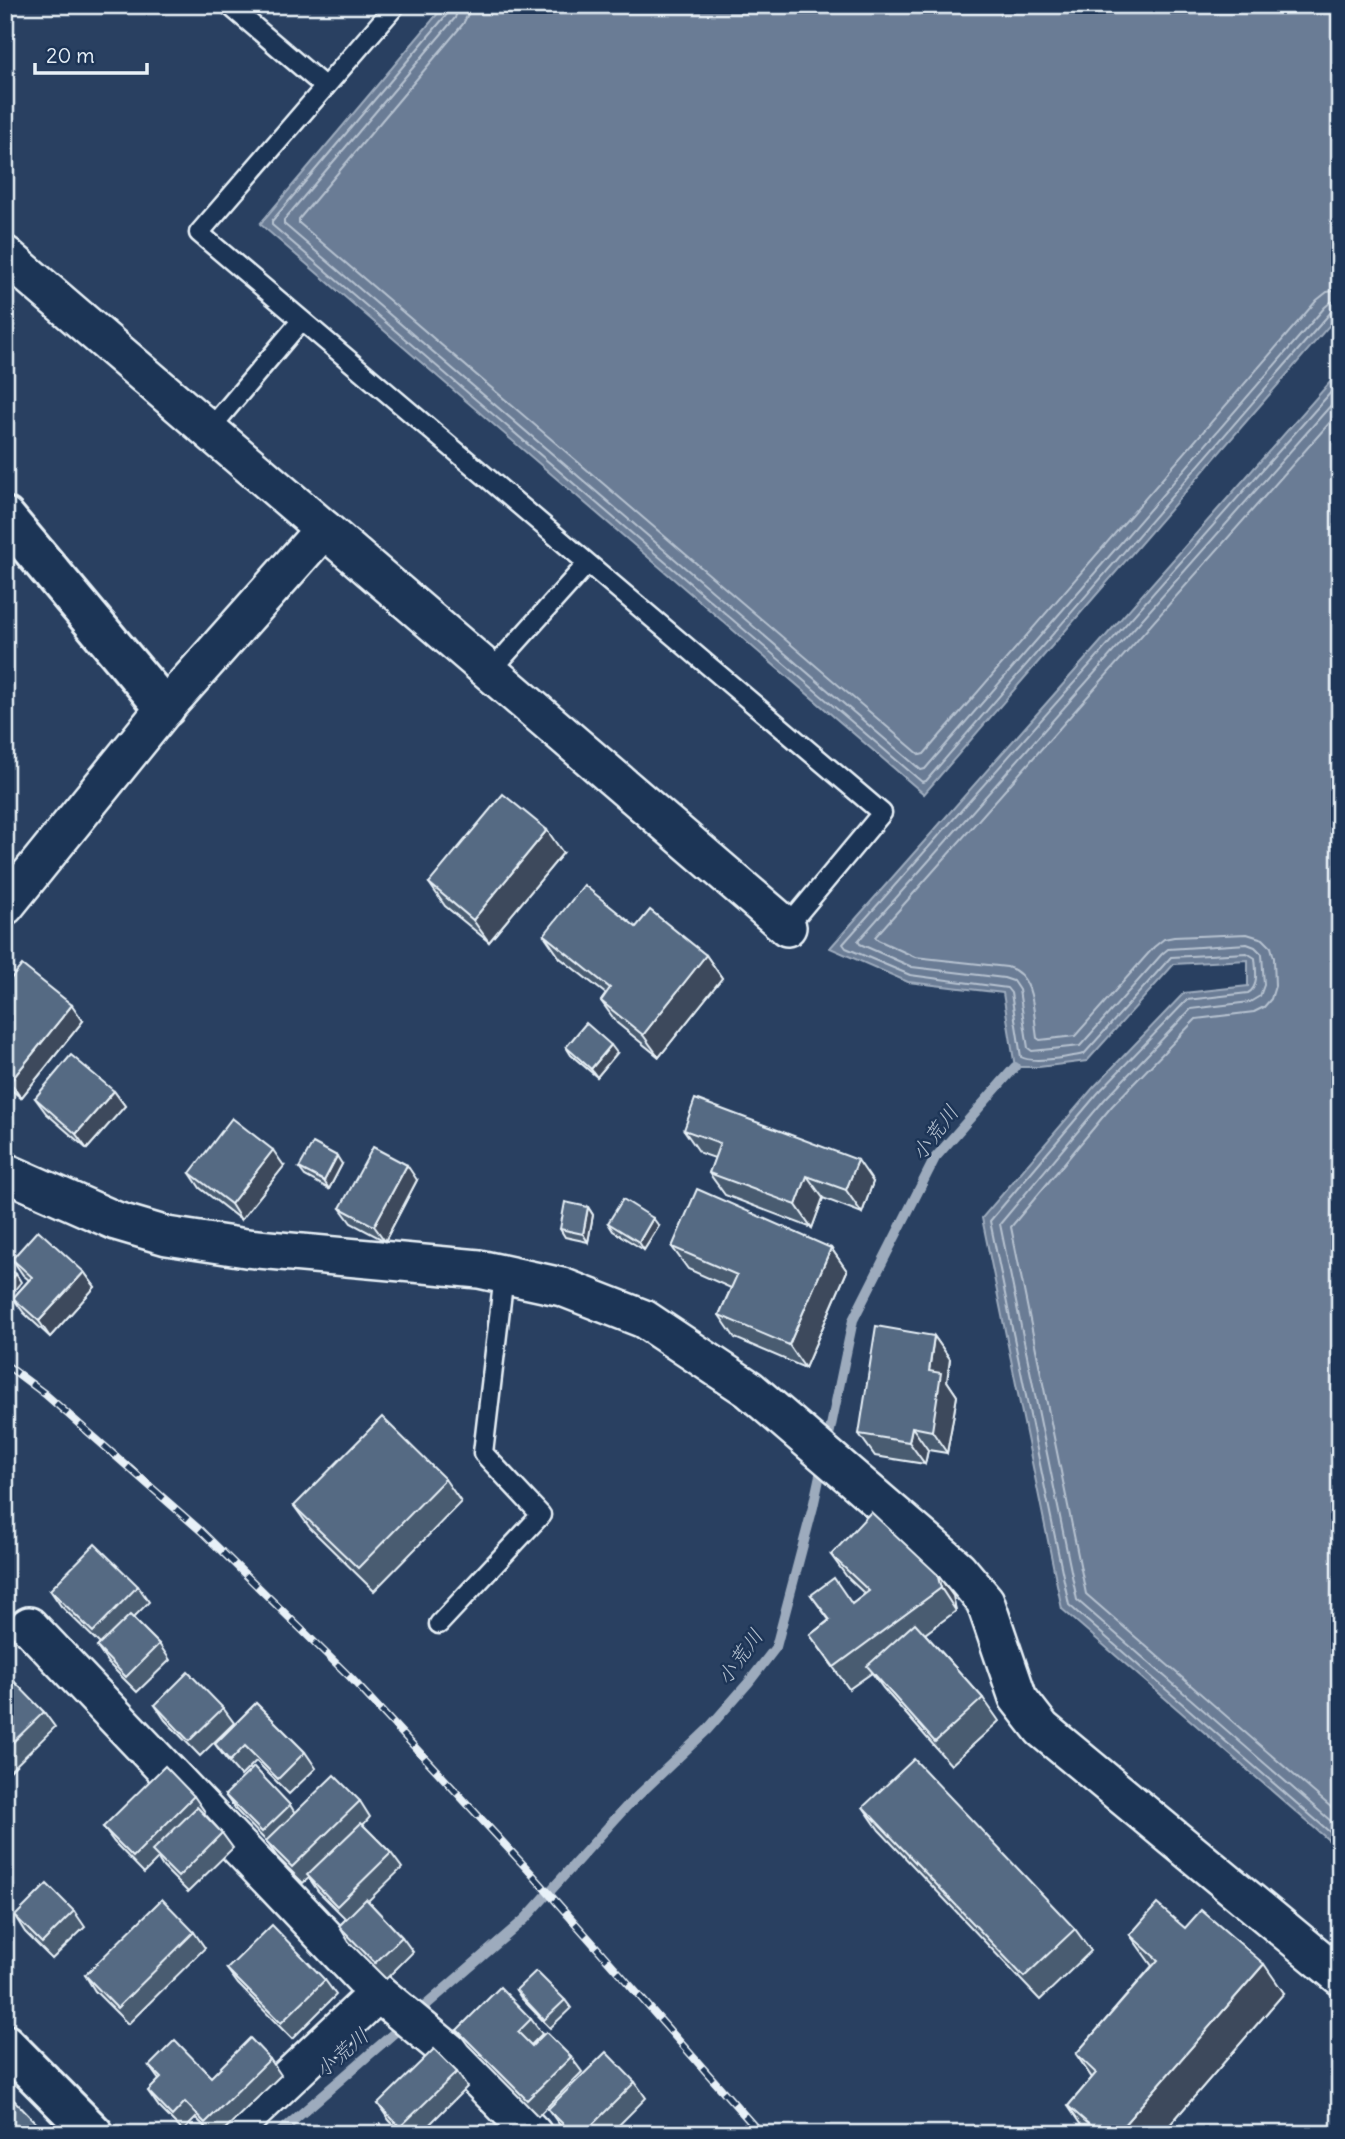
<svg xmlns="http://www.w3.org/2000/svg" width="1345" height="2139" font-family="Delius,'Klee One',sans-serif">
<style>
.water{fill:#6b7c95;stroke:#9dabbd;stroke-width:2}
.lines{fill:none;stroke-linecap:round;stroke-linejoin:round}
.shore{stroke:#b6c2d0;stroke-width:2}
.stream{stroke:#9dabbd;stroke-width:10}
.service-casing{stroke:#e8f1f8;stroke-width:23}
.minor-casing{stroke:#e8f1f8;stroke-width:42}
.tertiary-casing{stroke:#e8f1f8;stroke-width:44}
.trunk-casing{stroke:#e8f1f8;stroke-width:44}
.service{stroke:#1d3557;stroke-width:18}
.minor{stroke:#1d3557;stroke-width:37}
.tertiary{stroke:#1d3557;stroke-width:38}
.trunk{stroke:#1d3557;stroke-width:38}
.rail-casing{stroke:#e8f1f8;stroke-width:8}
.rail{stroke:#1d3557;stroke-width:5;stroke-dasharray:16;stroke-linecap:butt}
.wall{fill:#495b71;stroke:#e8f1f8;stroke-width:2}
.shaded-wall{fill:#3c4a5c;stroke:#e8f1f8;stroke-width:2}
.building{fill:#556a83;stroke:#e8f1f8;stroke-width:2}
.labels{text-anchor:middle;stroke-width:5;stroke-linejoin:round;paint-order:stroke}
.water-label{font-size:21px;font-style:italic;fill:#b6c2d0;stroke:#1d3557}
</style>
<rect width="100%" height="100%" fill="#294061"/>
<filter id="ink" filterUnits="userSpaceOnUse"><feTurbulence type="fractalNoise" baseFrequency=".0143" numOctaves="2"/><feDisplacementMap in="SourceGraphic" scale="14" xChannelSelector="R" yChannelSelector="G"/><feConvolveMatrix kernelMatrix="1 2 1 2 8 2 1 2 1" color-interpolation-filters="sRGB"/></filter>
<g filter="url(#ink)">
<g class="water">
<path d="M445,5H1340V313L924,794L260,224Z"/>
<path d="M1340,371V1850L1062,1609L982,1218L1093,1088L1184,993L1248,986V960L1174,964L1087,1061L1039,1067H1015L1003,993L908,982L830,948Z"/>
</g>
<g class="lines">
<g class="shore">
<path d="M450,5L448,13L272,221V225L922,782L926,781L1331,312L1340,309"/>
<path d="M459,5L455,18L284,220V224L921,770L925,769L1325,307L1331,302L1340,301"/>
<path d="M469,5L468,14L463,24L299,219V223L920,755L924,754L1317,300L1327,292L1340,290"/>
<path d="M1340,382L843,944L846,948L910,975L1007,988L1011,993L1021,1057C1033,1064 1069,1057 1084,1054L1171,957L1247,953L1255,958C1256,969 1259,988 1248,993L1187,1000L1098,1093L990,1221L1069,1605L1340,1841"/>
<path d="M1340,395L858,941L860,944L912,967L1004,978L1013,981L1019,990L1028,1048L1032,1051L1080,1046L1162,954L1168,949L1247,944L1255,947L1262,954L1264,985L1260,996L1250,1002L1191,1009L1105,1099L1000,1224L1077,1600L1340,1829"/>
<path d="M1340,411L875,937L878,940L915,957L1007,967C1036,975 1033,1013 1037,1038L1040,1040L1075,1036L1154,947L1164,939L1174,937L1247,934L1263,939L1271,947L1274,958L1275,986L1271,999L1264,1007L1254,1012L1196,1019L1112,1106L1011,1227L1086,1594L1340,1815"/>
</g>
<g class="stream">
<path d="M827,1445L853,1320L935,1158L1015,1067"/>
<path d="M278,2134L525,1919L626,1807L707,1730L749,1682L776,1647L813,1507L823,1461"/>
</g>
<defs>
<g id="service">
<path d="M229,5L325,87"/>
<path d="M396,5L199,233L882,813L787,927"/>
<path d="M209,430L301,321"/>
<path d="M490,672L587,564"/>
<path d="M439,1624L541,1515L483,1453L504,1275"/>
</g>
<g id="minor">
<path d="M5,255L787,927"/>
<path d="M5,906L165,708L324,529"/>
<path d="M5,1172L116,1221L167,1236L246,1248L479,1269L562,1287L644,1319L749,1389L958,1569L985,1601L1018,1698L1042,1729L1340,1976"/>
<path d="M29,1626L378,1993L465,2065L533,2134"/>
<path d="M229,2134L378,1993"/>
</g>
<path id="tertiary" d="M5,517L165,708"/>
<path id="trunk" d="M5,2044L94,2134"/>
</defs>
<use href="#service" class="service-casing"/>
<use href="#minor" class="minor-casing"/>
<use href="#tertiary" class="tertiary-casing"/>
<use href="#trunk" class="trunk-casing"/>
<use href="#service" class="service"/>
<use href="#minor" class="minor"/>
<use href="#tertiary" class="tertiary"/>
<use href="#trunk" class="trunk"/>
<defs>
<path id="rail" d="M5,1364L45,1394L201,1531L351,1678L531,1873L761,2134"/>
</defs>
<use href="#rail" class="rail-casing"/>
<use href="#rail" class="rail"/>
</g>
<g class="wall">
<path d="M563,853L489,942L445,906L429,883Z"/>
<path d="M636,927L706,955L722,978L659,1057L617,1023L601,1001L606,994L560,958L544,935Z"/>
<path d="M5,986L83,1021L21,1098L8,1087L5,1084Z"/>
<path d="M566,1047L617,1053L597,1077L571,1055Z"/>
<path d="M114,1091L125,1106L87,1149L46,1113L35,1098Z"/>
<path d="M684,1130L873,1182L862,1213L823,1198L812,1228L725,1195L709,1173L715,1158L700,1153Z"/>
<path d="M342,1164L329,1189L305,1176L299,1168Z"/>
<path d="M284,1166L241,1220L200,1188L190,1173Z"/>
<path d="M417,1180L385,1241L351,1223L340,1208Z"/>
<path d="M588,1207L593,1215L588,1242L565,1237L560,1229Z"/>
<path d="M608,1223L659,1226L644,1250L613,1231Z"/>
<path d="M672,1247L831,1248L847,1271L805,1368L735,1338L719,1315L731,1288L688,1269Z"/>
<path d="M12,1259L84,1272L95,1287L50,1337L24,1313L13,1298L29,1280L23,1275Z"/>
<path d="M934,1336L950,1359L947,1381L957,1396L947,1453L928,1450L925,1464L875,1456L859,1434Z"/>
<path d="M445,1479L461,1502L374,1591L310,1528L294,1506Z"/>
<path d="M831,1555L937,1574L953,1596L956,1611L925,1634L983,1698L999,1721L951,1765L883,1688L872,1673L849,1689L810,1635L829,1620L811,1595L852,1604L865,1594L847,1577Z"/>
<path d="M138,1586L149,1602L133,1618L159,1644L170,1660L137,1692L108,1663L97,1647L100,1644L61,1606L50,1590Z"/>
<path d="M5,1674L44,1712L55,1727L5,1776Z"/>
<path d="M256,1703L305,1752L316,1768L289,1794L256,1761L241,1776L226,1759L215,1744Z"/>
<path d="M155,1705L223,1708L234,1723L200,1756L165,1720Z"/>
<path d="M225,1795L290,1805L295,1813L360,1801L370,1817L363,1825L391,1853L402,1868L368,1901L402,1937L413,1952L386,1979L349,1942L339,1926L346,1919L318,1891L309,1878L303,1883L277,1857L266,1841L236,1810Z"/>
<path d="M194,1796L205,1812L204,1813L222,1833L233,1848L188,1892L163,1867L158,1859L144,1873L114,1842L103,1827Z"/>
<path d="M863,1807L1075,1929L1091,1951L1040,2000L879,1830Z"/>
<path d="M74,1911L85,1927L52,1959L25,1932L15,1916Z"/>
<path d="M1185,1928L1284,1993L1162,2134H1087L1068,2106L1092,2078L1076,2054L1152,1966L1130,1935Z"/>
<path d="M194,1932L205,1948L128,2024L95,1991L85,1975Z"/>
<path d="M227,1969L325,1980L336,1995L292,2039L238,1984Z"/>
<path d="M516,1990L565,2000L571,2008L550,2028L521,1998Z"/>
<path d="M531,2019L542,2034L531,2045L532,2046L571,2057L582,2072L538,2116L468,2045L457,2030Z"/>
<path d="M270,2059L281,2075L220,2134H212L196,2118L183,2131L159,2107L148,2091L159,2080L149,2066L211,2077Z"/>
<path d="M457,2072L467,2087L420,2134H402L389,2120L378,2104Z"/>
<path d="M635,2082L646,2098L610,2134H569L559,2124L548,2109Z"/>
<path d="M5,2092L10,2098L37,2124L43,2134H5Z"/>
</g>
<g class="shaded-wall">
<path d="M547,830L563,853L489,942L473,920Z"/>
<path d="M706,955L722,978L659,1057L643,1035Z"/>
<path d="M72,1005L83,1021L21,1098L10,1082Z"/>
<path d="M611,1045L617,1053L597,1077L591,1069Z"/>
<path d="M114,1091L125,1106L87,1149L76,1134Z"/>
<path d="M273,1150L284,1166L241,1220L231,1204Z"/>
<path d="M337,1156L342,1164L329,1189L324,1181Z"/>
<path d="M858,1160L873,1182L862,1213L846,1190Z"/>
<path d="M407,1165L417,1180L385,1241L374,1226Z"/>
<path d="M807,1176L823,1198L812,1228L796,1205Z"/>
<path d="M588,1207L593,1215L588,1242L583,1234Z"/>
<path d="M653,1218L659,1226L644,1250L639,1242Z"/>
<path d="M831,1248L847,1271L805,1368L789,1345Z"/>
<path d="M84,1272L95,1287L50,1337L39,1321Z"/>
<path d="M16,1274L21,1282L5,1302V1287Z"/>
<path d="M934,1336L950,1359L947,1381L957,1396L947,1453L932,1431L929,1371Z"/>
<path d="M912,1427L928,1450L925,1464L909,1442Z"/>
<path d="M937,1574L953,1596L956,1611L941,1588Z"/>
<path d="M1264,1964L1284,1993L1162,2134H1116Z"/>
</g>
<g class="building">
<path d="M503,794L547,830L473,920L429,883Z"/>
<path d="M584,885L636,927L650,910L706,955L643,1035L601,1001L610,988L544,935Z"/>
<path d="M22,965L72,1005L10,1082L5,1079V986Z"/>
<path d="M586,1023L611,1045L591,1069L566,1047Z"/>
<path d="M71,1055L114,1091L76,1134L35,1098Z"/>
<path d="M695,1099L858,1160L846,1190L807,1176L796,1205L709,1173L720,1143L684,1130Z"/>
<path d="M232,1118L273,1150L231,1204L190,1173Z"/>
<path d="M313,1143L337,1156L324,1181L299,1168Z"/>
<path d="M373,1147L407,1165L374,1226L340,1208Z"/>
<path d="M697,1189L831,1248L789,1345L719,1315L737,1275L672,1247Z"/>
<path d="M623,1199L653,1218L639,1242L608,1223Z"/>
<path d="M565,1202L588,1207L583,1234L560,1229Z"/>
<path d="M38,1230L84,1272L39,1321L13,1298L32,1277L12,1259Z"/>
<path d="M5,1266L16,1274L5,1287Z"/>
<path d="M876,1326L934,1336L929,1371L941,1373L932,1431L912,1427L909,1442L859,1434Z"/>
<path d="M382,1417L445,1479L358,1568L294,1506Z"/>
<path d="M871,1512L937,1574L941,1588L834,1667L810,1635L830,1620L811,1595L834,1578L852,1604L869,1591L831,1555Z"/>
<path d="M95,1544L138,1586L93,1632L50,1590Z"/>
<path d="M130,1615L159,1644L126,1677L97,1647Z"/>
<path d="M915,1623L983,1698L935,1742L867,1666Z"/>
<path d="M188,1672L223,1708L189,1741L155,1705Z"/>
<path d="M6,1673L44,1712L5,1750V1674Z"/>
<path d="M256,1703L305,1752L278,1779L245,1746L230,1761L215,1744Z"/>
<path d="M914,1759L1075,1929L1024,1977L863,1807Z"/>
<path d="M165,1766L194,1796L133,1857L103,1827Z"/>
<path d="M254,1767L290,1805L262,1832L225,1795Z"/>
<path d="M334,1775L360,1801L292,1867L266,1841Z"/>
<path d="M197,1807L222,1833L178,1877L152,1851Z"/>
<path d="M361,1823L391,1853L337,1906L307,1875Z"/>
<path d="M47,1884L74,1911L42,1943L15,1916Z"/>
<path d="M162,1899L194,1932L117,2008L85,1975Z"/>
<path d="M366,1899L402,1937L375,1963L339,1926Z"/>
<path d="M1157,1904L1185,1928L1201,1910L1264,1964L1116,2134H1100L1068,2106L1096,2073L1076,2054L1158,1960L1130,1935Z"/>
<path d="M272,1925L325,1980L281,2023L227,1969Z"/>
<path d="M536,1971L565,2000L544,2020L516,1990Z"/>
<path d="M500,1987L531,2019L518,2032L532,2046L546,2032L571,2057L527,2100L457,2030Z"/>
<path d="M250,2038L270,2059L205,2123L185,2102L172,2116L148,2091L161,2078L149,2066L175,2040L211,2077Z"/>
<path d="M434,2049L457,2072L400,2127L378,2104Z"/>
<path d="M606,2052L635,2082L583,2134H573L548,2109Z"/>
<path d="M11,2097L37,2124L27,2134H5V2103Z"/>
<path d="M380,2124L389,2134H371Z"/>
</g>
</g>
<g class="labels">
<g class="water-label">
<text transform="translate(935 1133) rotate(-53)" y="7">小荒川</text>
<text transform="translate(740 1657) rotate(-54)" y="7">小荒川</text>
<text transform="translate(342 2053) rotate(-41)" y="7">小荒川</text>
</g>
</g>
<rect width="1345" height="2139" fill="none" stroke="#1d3557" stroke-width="28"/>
<rect x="14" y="14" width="1317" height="2111" fill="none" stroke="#e8f1f8" stroke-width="2.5" filter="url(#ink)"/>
<path d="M35 63v10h112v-10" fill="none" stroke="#e8f1f8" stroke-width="3.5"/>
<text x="46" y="63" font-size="21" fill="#e8f1f8" stroke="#1d3557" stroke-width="5" paint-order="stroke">20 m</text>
</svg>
